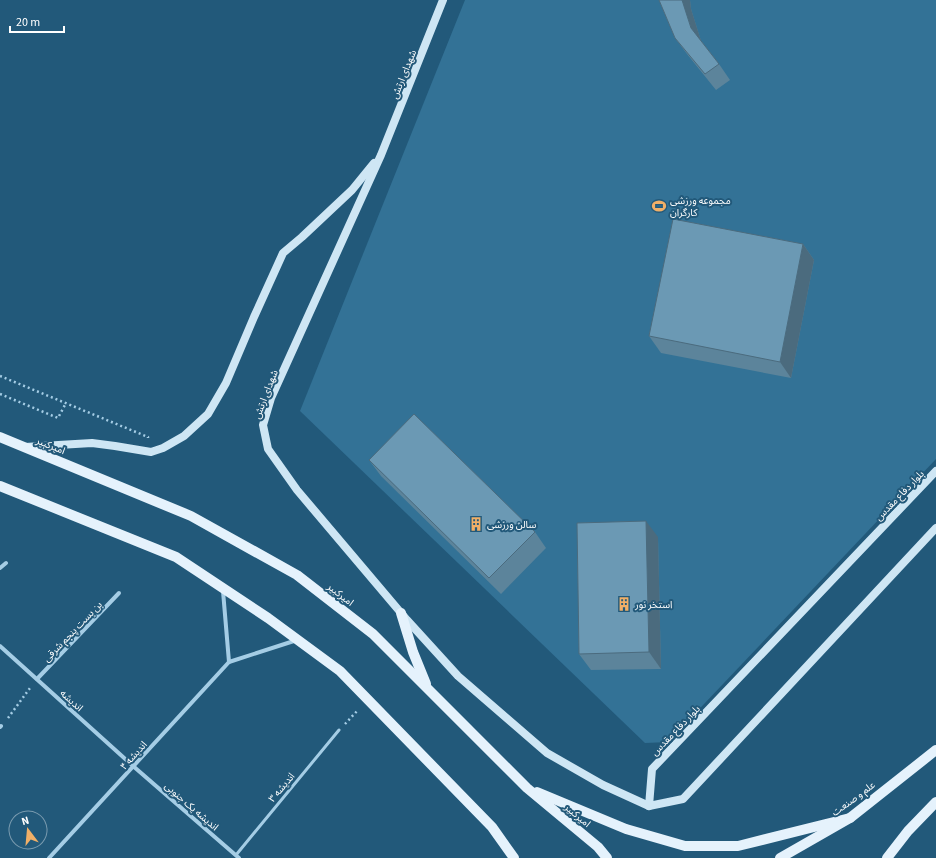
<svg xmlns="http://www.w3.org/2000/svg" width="936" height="858" font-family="'Source Sans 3','Noto Sans Arabic',sans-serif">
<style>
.green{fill:#337296}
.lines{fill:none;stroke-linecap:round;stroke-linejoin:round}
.path{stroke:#a5cde5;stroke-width:2.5;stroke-dasharray:2 3;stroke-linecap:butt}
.lane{stroke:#a5cde5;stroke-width:3}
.street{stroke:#a5cde5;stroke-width:4}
.secondary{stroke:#cee6f4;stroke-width:8}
.primary{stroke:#e5f2fc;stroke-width:10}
.wall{fill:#5c849b}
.shaded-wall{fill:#4b6b7e}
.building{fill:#6b99b4;stroke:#4b6b7e}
.labels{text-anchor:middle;stroke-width:4;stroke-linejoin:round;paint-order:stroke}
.street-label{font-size:10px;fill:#fff;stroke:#22597a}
.poi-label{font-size:10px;fill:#fff;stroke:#22597a;text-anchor:start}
</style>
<rect width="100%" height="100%" fill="#22597a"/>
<path class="green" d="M465,0H936V459L668,742L645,743L300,411Z"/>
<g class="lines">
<g class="path">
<path d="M0,376L148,437V438"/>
<path d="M0,394L58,418L66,403"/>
<path d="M8,718L30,688"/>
<path d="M345,724L358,710"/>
</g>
<path class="lane" d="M236,855L339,730"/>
<g class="street">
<path d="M0,568L6,563"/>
<path d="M223,591L229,662"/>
<path d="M0,646L133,766L239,858"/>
<path d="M37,679L119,593"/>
<path d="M0,727L1,726"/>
<path d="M49,858L229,662L297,640"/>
</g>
<g class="secondary">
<path d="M443,0L381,155L271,398L263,425L268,449L297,490L407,620L458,676L547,753L603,785L649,806"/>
<path d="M25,447L92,443L115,446L151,452L163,448L184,436L208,414L226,383L254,317L283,253L302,237L352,190L374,163"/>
<path d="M936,471L652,769L649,806L683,799L936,528"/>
</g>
<g class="primary">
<path d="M0,437L191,516L297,575L373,634L527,788L598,847L607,858"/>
<path d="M0,486L176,557L268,618L340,671L492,827L514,858"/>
<path d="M401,613L413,652L426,684"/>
<path d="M537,792L626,829L685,846H738L850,818"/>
<path d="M780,858L850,818L936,750"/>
<path d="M887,858L908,831L936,802"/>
</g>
</g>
<g class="wall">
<path d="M659,0H690L691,9L701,41L719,64L730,80L716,90L687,54L675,38Z"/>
<path d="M803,244L814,260L791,378L661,353L649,336Z"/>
<path d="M369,460L535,532L546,548L501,594L381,476Z"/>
<path d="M658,537L661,669L591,670L579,654Z"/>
</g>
<g class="shaded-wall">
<path d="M682,0H690L691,9L702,44L691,28Z"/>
<path d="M803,244L814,260L791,378L780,362Z"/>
<path d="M646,521L658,537L661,669L649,652Z"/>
</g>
<g class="building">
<path d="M659,0H682L691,28L719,64L705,74L675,38Z"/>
<path d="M673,219L803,244L780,362L649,336Z"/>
<path d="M414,414L535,532L489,578L369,460Z"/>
<path d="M646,521L649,652L579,654L577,523Z"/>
</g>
<defs>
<symbol id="stadium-bare" viewBox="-9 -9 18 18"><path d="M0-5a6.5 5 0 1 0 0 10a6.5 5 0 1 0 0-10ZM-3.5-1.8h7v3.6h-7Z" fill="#f0af67" stroke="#22597a" stroke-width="2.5" paint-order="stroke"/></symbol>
<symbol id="building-bare" viewBox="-9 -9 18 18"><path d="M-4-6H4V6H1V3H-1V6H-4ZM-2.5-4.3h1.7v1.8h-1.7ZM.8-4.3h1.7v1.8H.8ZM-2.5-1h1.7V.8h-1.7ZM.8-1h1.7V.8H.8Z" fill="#f0af67" stroke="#22597a" stroke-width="2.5" paint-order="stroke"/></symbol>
</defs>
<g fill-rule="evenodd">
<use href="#stadium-bare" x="649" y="196" width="20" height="20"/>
<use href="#building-bare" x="466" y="514" width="20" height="20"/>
<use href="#building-bare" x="614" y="594" width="20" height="20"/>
</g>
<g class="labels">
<g class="street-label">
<text transform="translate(403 74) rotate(-68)" y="4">شهدای ارتش</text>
<text transform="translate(265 394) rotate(-69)" y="4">شهدای ارتش</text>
<text transform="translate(51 445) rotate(22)" y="4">امیرکبیر</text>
<text transform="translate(899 495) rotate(-46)" y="4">بلوار دفاع مقدس</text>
<text transform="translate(341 594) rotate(38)" y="4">امیرکبیر</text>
<text transform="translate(72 631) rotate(-46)" y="4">بن بست پنجم شرقی</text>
<text transform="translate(72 700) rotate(42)" y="4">اندیشه</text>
<text transform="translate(675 730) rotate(-46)" y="4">بلوار دفاع مقدس</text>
<text transform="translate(133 755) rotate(-48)" y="4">اندیشه ۴</text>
<text transform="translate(281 787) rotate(-50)" y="4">اندیشه ۳</text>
<text transform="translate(853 798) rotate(-36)" y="4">علم و صنعت</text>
<text transform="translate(192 806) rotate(41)" y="4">اندیشه یک جنوبی</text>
<text transform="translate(578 815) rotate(40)" y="4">امیرکبیر</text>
</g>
<g class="poi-label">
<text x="670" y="204">مجموعه ورزشی<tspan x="670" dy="12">کارگران</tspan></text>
<text x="487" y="528">سالن ورزشی</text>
<text x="635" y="608">استخر نور</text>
</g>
</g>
<g transform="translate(28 830) rotate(344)"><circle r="19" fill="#22597a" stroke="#7a9baf"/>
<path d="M0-3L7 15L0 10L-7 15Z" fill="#f0af67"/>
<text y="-6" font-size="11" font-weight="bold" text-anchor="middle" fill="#ffffff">N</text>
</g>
<path d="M10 26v6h54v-6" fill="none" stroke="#ffffff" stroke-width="2"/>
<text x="16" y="26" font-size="12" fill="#ffffff" stroke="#22597a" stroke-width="3" paint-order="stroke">20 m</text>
</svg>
